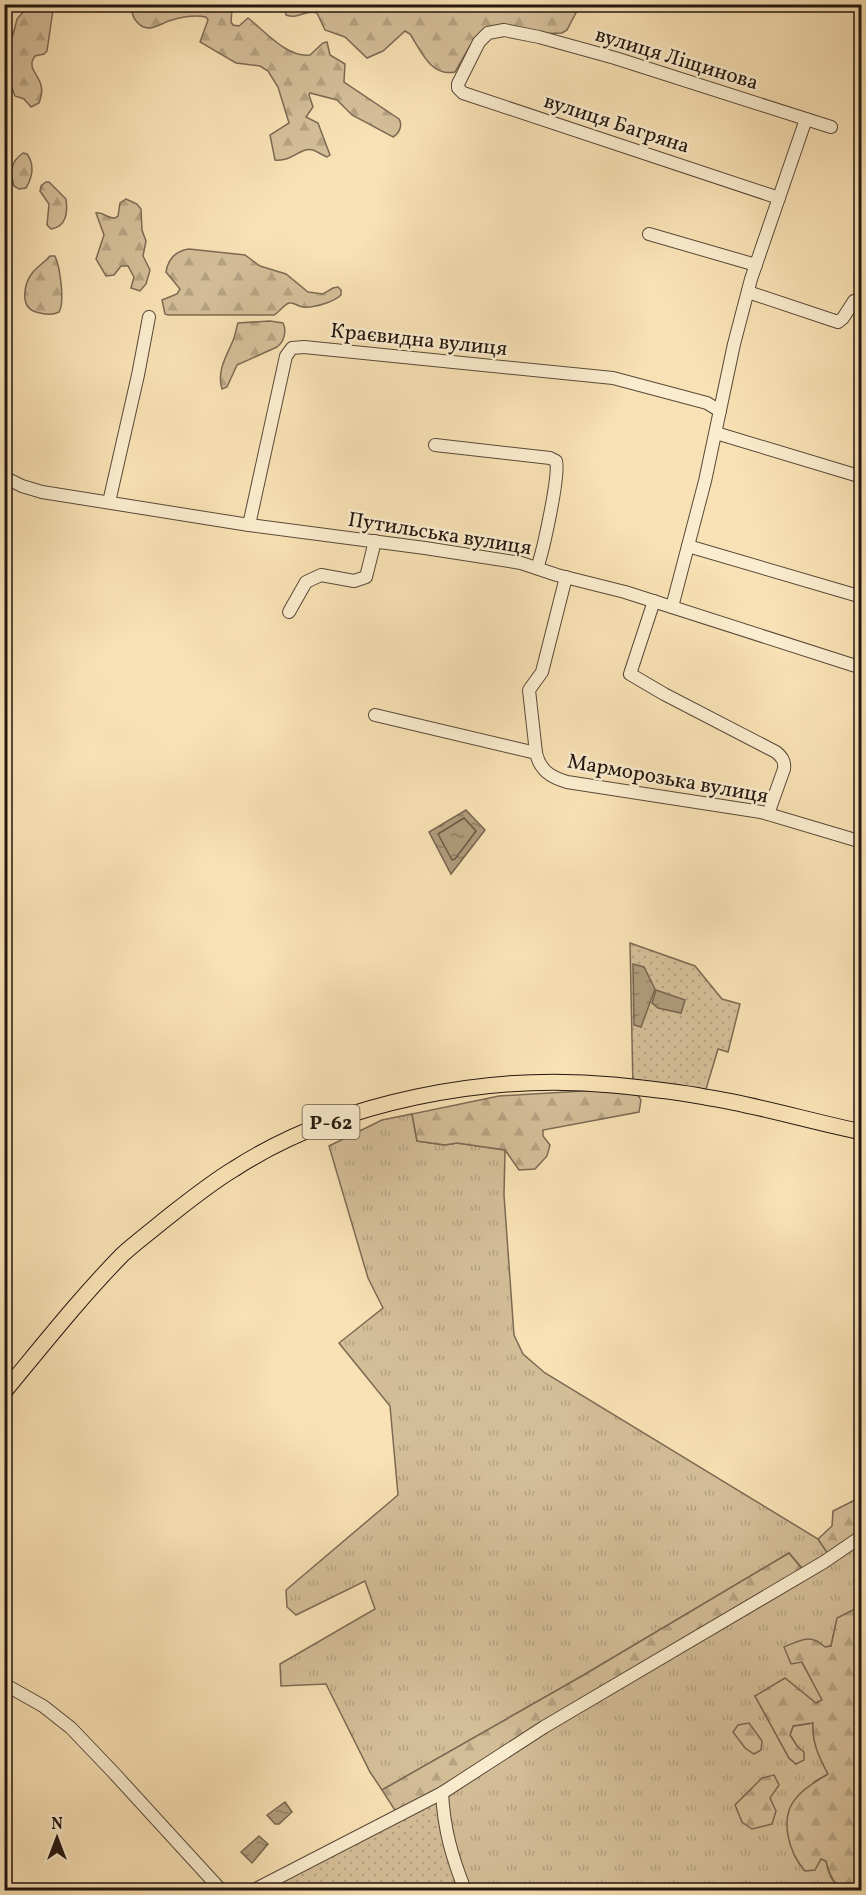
<svg xmlns="http://www.w3.org/2000/svg" width="866" height="1895" font-family="Vollkorn,serif">
<style>
.grass{fill:url(#grass-tufts);stroke:#7c6a54;stroke-width:1.5}
.forest{fill:url(#forest-firs);stroke:#7c6a54;stroke-width:1.5}
.park{fill:url(#park-dots);stroke:#7c6a54;stroke-width:1.5}
.water{fill:url(#water-ripples);stroke:#786650;stroke-width:1.5}
.lines{fill:none;stroke-linecap:round;stroke-linejoin:round}
.shore{stroke:#6a5946;stroke-width:1.5}
.minor-casing{stroke:#584938;stroke-width:14}
.major-casing{stroke:#23160f;stroke-width:17}
.minor{stroke:#faecce;stroke-width:12}
.major{stroke:#f8e1b4;stroke-width:15}
.labels{text-anchor:middle;stroke-width:5;stroke-linejoin:round;paint-order:stroke}
.shield{fill:#faecce;stroke:#645648;stroke-width:1.5}
.shield-label{font-size:20px;font-weight:bold;fill:#23160f}
.street-label{font-size:21px;fill:#23160f;stroke:#faecce}
</style>
<defs>
<pattern id="grass-tufts" width="24" height="20" patternUnits="userSpaceOnUse" patternTransform="scale(1.5)"><rect width="24" height="20" fill="#d4be98"/><path d="M3 7l-1-3M5 7V3M7 7l1-3M15 17l-1-3M17 17v-4M19 17l1-3" fill="none" stroke="#b6a382"/></pattern>
<pattern id="forest-firs" width="22" height="20" patternUnits="userSpaceOnUse" patternTransform="scale(1.5)"><rect width="22" height="20" fill="#d4be98"/><path d="M5 1l3.5 6h-7zM16 11l3.5 6h-7z" fill="#b6a382"/></pattern>
<pattern id="park-dots" width="8" height="8" patternUnits="userSpaceOnUse" patternTransform="scale(1.5)"><rect width="8" height="8" fill="#d4be98"/><path d="M2 2h.1M6 6h.1" fill="none" stroke="#b6a382" stroke-width="1.8" stroke-linecap="round"/></pattern>
<pattern id="water-ripples" width="26" height="14" patternUnits="userSpaceOnUse" patternTransform="scale(1.5)"><rect width="26" height="14" fill="#b09c7c"/><path d="M2 4q2-2 4 0t4 0M15 11q2-2 4 0t4 0" fill="none" stroke="#8f7e64"/></pattern>
</defs>
<rect width="100%" height="100%" fill="#f8e1b4"/>
<filter id="stains"><feTurbulence type="fractalNoise" baseFrequency=".00333" numOctaves="4"/><feColorMatrix values="0 0 0 0 .2 0 0 0 0 .09 0 0 0 0 .02 0 0 0 .5 -.17"/></filter>
<radialGradient id="worn" r=".72"><stop offset=".6" stop-color="#630" stop-opacity="0"/><stop offset="1" stop-color="#630" stop-opacity=".3"/></radialGradient>
<path class="grass" d="M412,1114L417,1141L445,1145L457,1143L505,1150L504,1195L514,1335L523,1354L545,1373L818,1539L832,1559L861,1540V1606L837,1619L831,1646L825,1647L801,1661L823,1700L816,1703L755,1696L789,1758L796,1764L797,1746L790,1735L793,1726L813,1723C812,1742 819,1757 828,1774L814,1782L821,1859L826,1861C830,1880 832,1883 850,1890H262L802,1568L789,1553L582,1676L382,1790L370,1772L326,1684L281,1686L280,1664L375,1609L365,1581L296,1615L287,1607L286,1590L398,1495L390,1406L339,1343L383,1308L368,1278L329,1146L382,1120Z"/>
<g class="forest">
<path d="M288,4L580,5L567,30L562,33L480,36L471,44L455,72C431,77 421,51 410,34L405,31L383,51L367,58L345,37L325,30L317,13C305,9 298,20 286,15L285,11Z"/>
<path d="M29,5H53V10L47,51L44,54L35,56C23,72 50,76 39,103L31,107L24,99L15,96L9,80L5,74V42L13,35L17,19Z"/>
<path d="M132,5H228L232,9L231,22L233,25L239,26L248,18C265,31 287,58 310,55L323,43L327,42L330,55L345,64L344,82L399,119C403,125 399,134 393,137L352,115L337,100L310,93L309,95L313,107L306,117L318,123L330,155L327,157C322,155 318,152 313,150C299,147 293,162 275,160L270,135L289,123L278,87L268,71L260,66L236,63L200,42L208,20L206,17C195,15 182,17 172,20C160,23 148,35 137,22C132,17 132,12 132,5Z"/>
<path d="M23,153L27,154C35,165 33,176 26,188L19,189L14,186C10,172 10,162 23,153Z"/>
<path d="M46,182H49L66,199C68,213 66,227 51,229L47,225L49,204L40,191L41,186Z"/>
<path d="M126,199L137,204L141,209L142,230L146,241L143,256L150,270L146,284L140,291L131,288L134,277L128,266H121L114,275L106,276L96,259L104,235L96,213C102,211 108,219 115,218L118,216L120,203Z"/>
<path d="M189,249L245,255L260,266L286,274L308,292L323,294L333,288L338,287L341,290V295C334,302 314,308 303,307C298,307 295,302 289,303C283,305 280,312 274,315H168L165,314L162,300L177,294L180,289L166,272C168,259 175,251 189,249Z"/>
<path d="M50,256H55C60,267 65,302 59,312C51,316 44,314 36,312C19,307 24,283 33,272C38,266 45,262 50,256Z"/>
<path d="M270,321L283,323C287,331 284,342 277,347L237,365L227,387L222,389C216,370 228,354 234,338C236,333 236,328 238,323Z"/>
<path d="M633,1088L641,1100L639,1112L543,1130V1136L550,1145L547,1156L535,1169L519,1170L505,1150L457,1143L445,1145L417,1141L412,1114L499,1096Z"/>
<path d="M861,1497V1540L832,1560L818,1539L832,1526L833,1511Z"/>
<path d="M789,1553L802,1569L398,1815L382,1790L582,1676Z"/>
<path d="M861,1606L862,1890C838,1891 831,1883 826,1861L821,1859L815,1870L805,1871C789,1853 778,1817 797,1797C805,1787 817,1781 828,1774C819,1757 812,1743 813,1723L793,1726L790,1735L797,1746L804,1752V1760L796,1764L789,1758L755,1696L785,1678L816,1703L822,1700L802,1662L791,1664L784,1647C802,1640 810,1633 825,1647L831,1646L837,1618Z"/>
<path d="M749,1723L762,1741L761,1750L754,1754L745,1748L733,1732L738,1725Z"/>
<path d="M774,1775L779,1785L770,1798L776,1811L772,1824L752,1829L742,1822L735,1805L762,1778Z"/>
</g>
<g class="park">
<path d="M630,943L695,966L722,999L740,1004L728,1052L718,1049L704,1096L633,1088Z"/>
<path d="M442,1793L465,1890H262Z"/>
</g>
<g class="water">
<path d="M466,810L485,830L451,874L429,832Z"/>
<path d="M633,964L644,967L655,989L641,1027L634,1025Z"/>
<path d="M656,990L685,1000L681,1013L658,1008L652,1003Z"/>
<path d="M285,1802L292,1812L279,1824H275L267,1815Z"/>
<path d="M259,1836L268,1844L252,1863L241,1852Z"/>
</g>
<g class="lines">
<path class="shore" d="M464,818L476,831L455,859L452,860L438,834Z"/>
<defs>
<g id="minor">
<path d="M779,198L463,93L458,88V84L479,42L488,33L504,30L539,37L615,58L831,127"/>
<path d="M649,234L756,265"/>
<path d="M748,292L838,322L843,318L854,301L862,303"/>
<path d="M716,433L862,477"/>
<path d="M435,445L550,458L556,461C560,474 543,552 537,568"/>
<path d="M4,477L22,486L42,492L249,525L425,548L521,563L557,575L625,592L862,668"/>
<path d="M109,502L138,375L149,317"/>
<path d="M249,525L286,356L292,348L304,347L613,378L707,403L720,411"/>
<path d="M688,546L862,597"/>
<path d="M654,601L630,674L664,694L776,752C782,757 785,761 784,769L768,814"/>
<path d="M672,607L705,481L734,344L751,279L806,119"/>
<path d="M289,612L306,582L321,575L354,581L366,577L375,541"/>
<path d="M375,715L536,753C540,770 550,777 567,782L761,812L862,842"/>
<path d="M536,753L529,690L542,672L566,577"/>
<path d="M4,1684L43,1706L71,1728L113,1772L221,1890"/>
<path d="M442,1793C444,1830 452,1857 465,1890"/>
<path d="M254,1890L442,1793L544,1727L824,1562L862,1536"/>
</g>
<path id="major" d="M4,1392C43,1345 80,1298 122,1255C135,1243 150,1232 163,1221C186,1203 209,1184 234,1169C339,1101 489,1073 613,1085C643,1088 674,1091 705,1097C757,1105 809,1121 862,1132"/>
</defs>
<use href="#minor" class="minor-casing"/>
<use href="#major" class="major-casing"/>
<use href="#minor" class="minor"/>
<use href="#major" class="major"/>
</g>
<g class="labels">
<rect class="shield" x="302.5" y="1105" width="57" height="34" rx="4.5"/>
<g class="shield-label">
<text x="331" y="1129">Р-62</text>
</g>
<g class="street-label">
<text transform="translate(677 58) rotate(17)" y="7">вулиця Ліщинова</text>
<text transform="translate(617 123) rotate(18)" y="7">вулиця Багряна</text>
<text transform="translate(419 339) rotate(6)" y="7">Краєвидна вулиця</text>
<text transform="translate(440 533) rotate(9)" y="7">Путильська вулиця</text>
<text transform="translate(668 778) rotate(10)" y="7">Марморозька вулиця</text>
</g>
</g>
<rect width="866" height="1895" fill="none" stroke="#f8e1b4" stroke-width="24"/>
<rect x="6" y="6" width="854" height="1883" fill="none" stroke="#23160f" stroke-width="3"/>
<rect x="12" y="12" width="842" height="1871" fill="none" stroke="#23160f" stroke-width="1.5"/>
<g transform="translate(57 1838)" stroke="#faecce" stroke-width="4.5" paint-order="stroke">
<path d="M0-4.5L10 22L0 15L-10 22Z" fill="#23160f"/>
<text y="-9" font-size="16" font-weight="bold" text-anchor="middle" fill="#23160f">N</text>
</g>
<rect width="100%" height="100%" filter="url(#stains)"/>
<rect width="100%" height="100%" fill="url(#worn)"/>
</svg>
